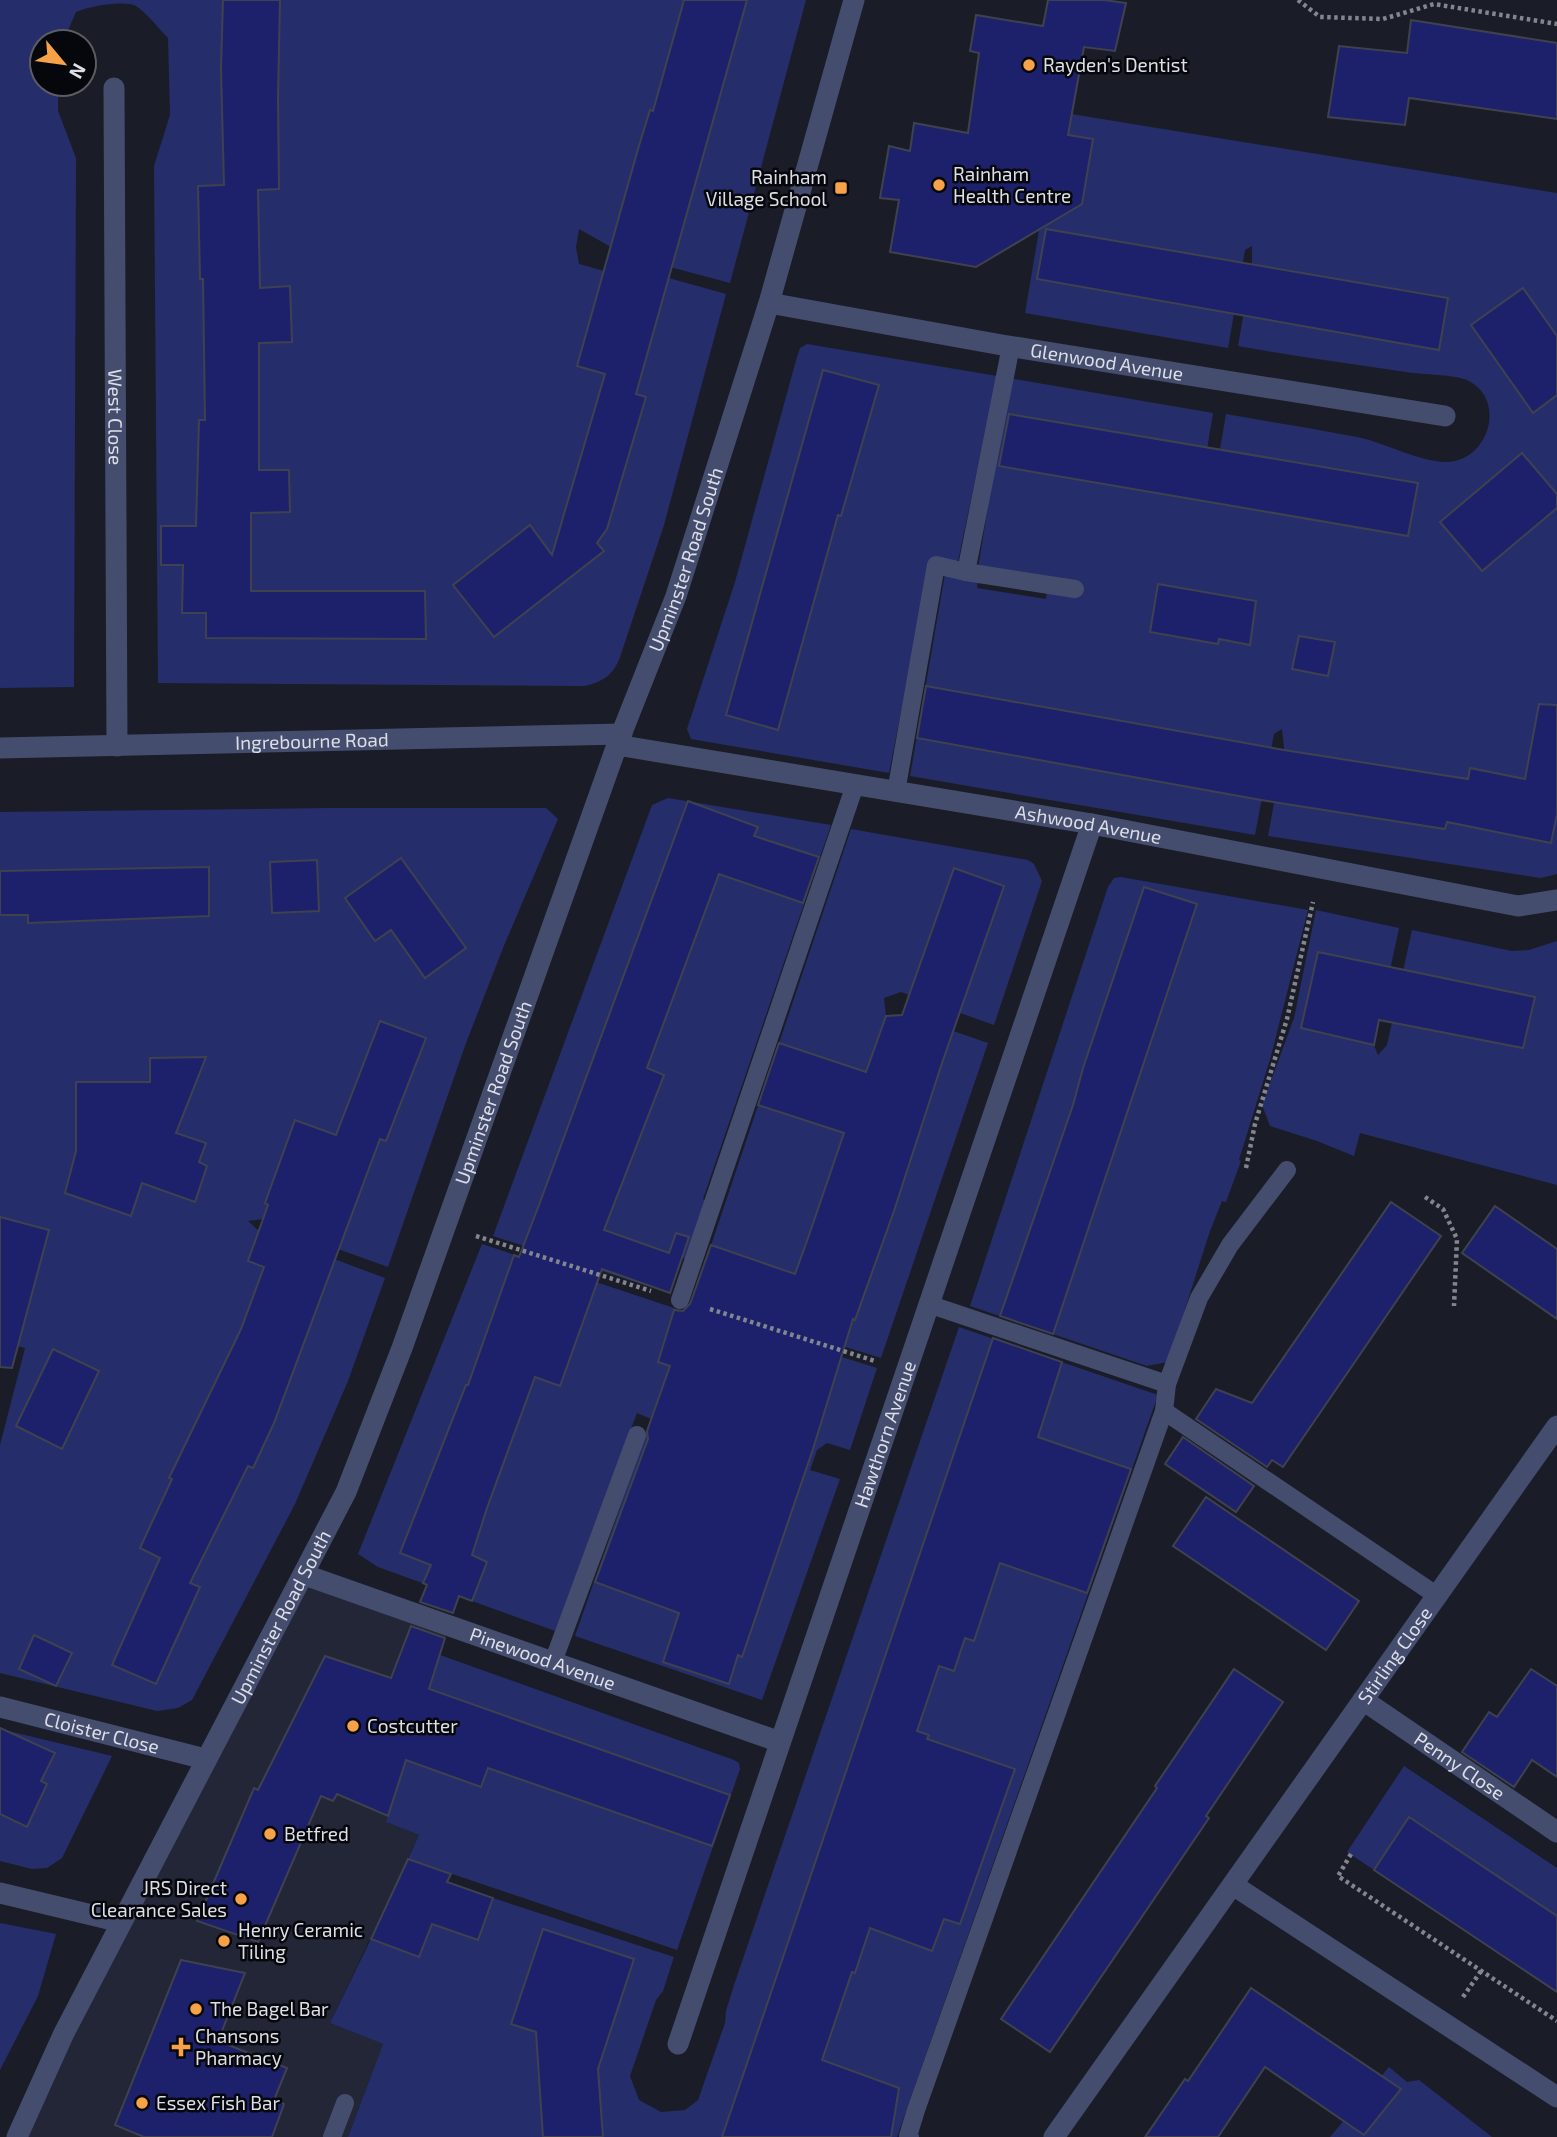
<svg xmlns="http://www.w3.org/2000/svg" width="1557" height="2137" font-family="'Exo 2',sans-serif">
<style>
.built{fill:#222636}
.green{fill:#252e6a}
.building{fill:#1d216c;stroke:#3f424e;stroke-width:2}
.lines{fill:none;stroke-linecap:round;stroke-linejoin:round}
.path{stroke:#83868e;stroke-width:4.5;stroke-dasharray:3.5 3.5;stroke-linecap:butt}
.service{stroke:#454d6f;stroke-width:18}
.minor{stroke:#454d6f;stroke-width:21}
.tertiary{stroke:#454d6f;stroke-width:21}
.poi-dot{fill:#f7a149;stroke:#06070c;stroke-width:2.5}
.labels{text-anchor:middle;stroke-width:5;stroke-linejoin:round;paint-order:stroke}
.poi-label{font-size:19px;fill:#dddfe6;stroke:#06070c;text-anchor:start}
.street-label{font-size:19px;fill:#dddfe6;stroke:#06070c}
</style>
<rect width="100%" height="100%" fill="#1a1d27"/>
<path class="built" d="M305,1575L449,1625L386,1822L419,1835L330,2023L383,2044L348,2137H17Z"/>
<g class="green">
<path d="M0,0H806L730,283L610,251L611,247L579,229L576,247L579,264L604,271L608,261L726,294L664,525L619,660C611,677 603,681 585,686L158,683L154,166L170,115L168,38C158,28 148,14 136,6C122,0 90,6 76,12L63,42H42V84H58V111L76,158L74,687L0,688Z"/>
<path d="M1059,112L1557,193V874L1541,878L1268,836L1284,748L1282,729L1274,734L1255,835L910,776L945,574L978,578L977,588L1046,599L1047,589L978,568L1009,378L1213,413L1199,498L1211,503L1226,414C1269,422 1313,428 1357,437C1386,443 1414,460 1444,462C1487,464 1508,402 1469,381C1455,374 1423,375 1406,372C1350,364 1293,356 1238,346L1252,264V246L1245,250L1228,348L1025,313Z"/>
<path d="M807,344L997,376L957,566L931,559L889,773L691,739L687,729L735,582L797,357L800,348Z"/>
<path d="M668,798L831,825L703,1199L706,1201L686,1259L682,1258L670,1293L493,1236L652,805Z"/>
<path d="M329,808H546L558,819L503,948L466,1043L388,1267L338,1249L279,1217L248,1221L259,1231L385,1278L348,1381L295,1504L192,1700L178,1708L157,1711L0,1673V1445L25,1348L0,1341V812Z"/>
<path d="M851,829L1028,860L1034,864L1042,881L994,1025L901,992L884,998L886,1016L904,1014L988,1043L881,1358L693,1299Z"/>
<path d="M1121,877L1308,910L1271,1056L1239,1160L1241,1161L1226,1202L1222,1201L1210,1231L1168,1362L1147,1366L970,1306L1108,887L1114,878Z"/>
<path d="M1316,910L1399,928L1374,1045L1378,1055L1387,1045L1412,930L1512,951L1529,950L1557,941V1185L1360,1133L1354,1156L1317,1141L1270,1126L1262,1105L1294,1018Z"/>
<path d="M482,1244L683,1311L684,1308L877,1368L850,1450L827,1443L817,1450L810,1470L840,1479L762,1700L575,1636L651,1419L637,1413L555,1631L378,1567L358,1554Z"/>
<path d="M959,1327L1158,1395L897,2137H348L383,2044L330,2023L371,1939L419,1957L432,1924L478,1940L493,1898L674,1957L663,1991L656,2000L630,2076L639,2100L661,2112L685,2110L698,2100L725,2023L726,2011L734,1985Z"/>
<path d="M440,1655L734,1760L739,1763L740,1769L677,1950L408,1859L419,1835L386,1822Z"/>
<path d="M0,1729L112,1756L62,1858L47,1868L32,1869L0,1861Z"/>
<path d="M1404,1766L1557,1868V1916L1409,1817L1374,1870L1347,1852Z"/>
<path d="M0,1923L56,1934L38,1996L0,2070Z"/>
<path d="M1389,2067L1407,2082L1419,2080L1492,2137H1330Z"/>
</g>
<g class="building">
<path d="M223,0H280L278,98L279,189L258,190L260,288L290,286L292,342L259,343V470H289L290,512L251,513V591H425L426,639L206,638V613H182L183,565H161V526H196L199,420H205L203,279H200L198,186L224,185L221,69Z"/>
<path d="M684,0H747L636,394L646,397L607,529L597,543L604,551L494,637L453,585L530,525L552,555L605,374L577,366L638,149L650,110L653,111Z"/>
<path d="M1048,0H1104L1126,3L1115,51L1084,47L1068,135L1093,139L1082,204L976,267L890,252L899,200L880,198L889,146L910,151L914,123L968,133L979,53L970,51L976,15L1043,26Z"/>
<path d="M1411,20L1557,43V119L1409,98L1405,125L1328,117L1339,46L1407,53Z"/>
<path d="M1046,229L1448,298L1439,350L1037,279Z"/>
<path d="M1523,288L1557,336V395L1533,413L1471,325Z"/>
<path d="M823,370L879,385L841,516L838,515L778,730L726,715Z"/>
<path d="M1009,414L1418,483L1408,536L999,466Z"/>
<path d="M1522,453L1557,494V508L1482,571L1440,522Z"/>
<path d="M1158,584L1256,601L1250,645L1219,639L1218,644L1150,632Z"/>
<path d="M1299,636L1335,642L1328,676L1292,669Z"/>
<path d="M926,686L1284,750L1468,779L1470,768L1525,779L1539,704L1557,705V814L1551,843L1447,822L1445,829L1261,800L917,738Z"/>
<path d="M688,801L758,827L754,836L819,857L803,903L719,874L647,1068L664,1075L604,1230L669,1253L676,1233L689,1237L670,1293L602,1269L560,1386L535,1377L487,1508L472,1555L487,1562L472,1601L459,1596L453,1613L420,1602L427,1585L423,1583L431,1565L400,1553L466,1385H468L514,1255L519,1257L539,1205Z"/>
<path d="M401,858L466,948L425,978L391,930L375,941L345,898Z"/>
<path d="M317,860L319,911L272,913L270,862Z"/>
<path d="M209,867V916L28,923V915H0V871Z"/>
<path d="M954,868L1004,886L942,1063L894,1211L855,1320L853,1319L813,1449L742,1657L738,1655L729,1684L663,1662L679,1613L595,1582L648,1439L647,1431L670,1366L658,1362L674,1310L683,1311L690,1304L711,1245L795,1274L807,1241L844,1133L758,1105L779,1043L866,1072L886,1016L902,1015Z"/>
<path d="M1144,887L1197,904L1053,1334L1000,1316L1073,1105L1083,1068Z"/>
<path d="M1318,952L1535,997L1523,1048L1379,1020L1374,1045L1301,1028Z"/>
<path d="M380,1021L426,1038L386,1141L380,1139L274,1423L253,1468L248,1466L190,1583L200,1587L156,1684L112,1665L160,1558L140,1548L172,1479L169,1478L241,1329L264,1267L248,1261L268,1205L265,1203L295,1120L336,1135Z"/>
<path d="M206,1057L176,1133L206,1143L199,1162L207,1166L195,1202L142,1183L131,1216L65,1193L76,1151V1082H150V1058Z"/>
<path d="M1391,1202L1441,1236L1283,1467L1272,1460L1267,1467L1196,1419L1216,1389L1252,1403Z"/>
<path d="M1495,1206L1557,1249V1319L1462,1253Z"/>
<path d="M0,1217L49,1230L12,1368L0,1367Z"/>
<path d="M993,1338L1062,1362L1038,1437L1131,1469L1087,1593L1000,1563L974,1641L965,1638L954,1671L939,1666L917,1731L929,1735L927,1739L1015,1769L960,1924L944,1919L932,1951L870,1928L855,1973L852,1972L822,2060L899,2088L891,2137H722Z"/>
<path d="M53,1349L99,1371L62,1449L16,1426Z"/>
<path d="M1183,1437L1254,1486L1236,1512L1165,1464Z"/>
<path d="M1206,1497L1359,1601L1326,1650L1173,1546Z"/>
<path d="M411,1626L445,1638L429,1689L730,1795L712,1846L488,1768L481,1787L406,1760L388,1816L337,1794L333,1801L321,1796L258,1942L197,1921L254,1788L258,1790L325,1656L391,1678Z"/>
<path d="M34,1635L72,1653L56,1686L19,1669Z"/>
<path d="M1234,1669L1283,1702L1206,1816L1209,1818L1050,2052L1001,2019L1157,1788L1155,1786Z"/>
<path d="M1531,1669L1557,1686V1777L1532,1760L1514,1787L1462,1752L1489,1712L1497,1717Z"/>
<path d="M0,1728L55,1753L41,1781L47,1784L27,1827L0,1814Z"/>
<path d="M1409,1817L1557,1916V1992L1374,1870Z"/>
<path d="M408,1859L451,1874L447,1882L493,1898L478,1940L432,1924L419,1957L371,1939Z"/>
<path d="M543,1929L634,1959L598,2069L603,2137H543L536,2032L511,2024Z"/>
<path d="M181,1960L245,1973L218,2041L287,2068L274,2100L284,2104L272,2137H144L115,2125Z"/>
<path d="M1251,1988L1401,2089L1364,2135L1265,2067L1218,2137H1145L1185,2079L1188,2081Z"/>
</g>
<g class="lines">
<g class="path">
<path d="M1298,0L1320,17L1383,19L1434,4L1557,24"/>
<path d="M1246,1168L1255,1124L1287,1019L1313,902"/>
<path d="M1425,1197L1443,1209L1457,1239L1454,1306"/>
<path d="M476,1236L651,1291"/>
<path d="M710,1309L875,1361"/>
<path d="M1351,1854L1338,1876L1557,2021"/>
<path d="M1463,1997L1481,1971"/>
</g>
<g class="service">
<path d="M966,572L1075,589"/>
<path d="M896,792L936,565L966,572L1011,346"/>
<path d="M680,1300L855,785"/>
<path d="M928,1304L1167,1384"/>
<path d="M1164,1411L1436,1595"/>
<path d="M553,1662L637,1435"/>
<path d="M332,2137L345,2103"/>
<path d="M910,2137L908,2136L916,2110L1164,1411L1167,1384L1199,1298L1230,1245L1287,1170"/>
</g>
<g class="minor">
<path id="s1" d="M114,88L117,746"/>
<path id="s2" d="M769,303L1002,345L1445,416"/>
<path id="s3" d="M617,745L1092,824L1518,906L1557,900"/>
<path id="s4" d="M305,1575L780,1742"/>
<path id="s5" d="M1363,1700L1557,1832"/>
<path id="s6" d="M0,1707L205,1759"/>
<path d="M1233,1885L1557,2097"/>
<path d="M0,1893L121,1922"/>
<path id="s7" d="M678,2044L1092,824"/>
<path id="s8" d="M1054,2137L1557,1426"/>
</g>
<g class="tertiary">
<path id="s9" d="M0,748L622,734"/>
<path id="s10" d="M17,2137L64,2033L346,1492L402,1348L617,745L676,596L769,303L854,0"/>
</g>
</g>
<g class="poi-dot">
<circle cx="1029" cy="65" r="7"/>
<circle cx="939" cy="185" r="7"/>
<rect x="834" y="181" width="14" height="14" rx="3.5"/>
<circle cx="353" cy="1726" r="7"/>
<circle cx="270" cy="1834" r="7"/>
<circle cx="241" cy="1899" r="7"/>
<circle cx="224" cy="1941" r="7"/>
<circle cx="196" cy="2009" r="7"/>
<path d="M177.5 2036.5h7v7h7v7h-7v7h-7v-7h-7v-7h7z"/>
<circle cx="142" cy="2103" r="7"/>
</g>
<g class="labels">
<g class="poi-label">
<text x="1043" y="72">Rayden's Dentist</text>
<text x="953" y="181">Rainham<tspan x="953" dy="22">Health Centre</tspan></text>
<text x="827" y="184" text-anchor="end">Rainham<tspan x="827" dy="22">Village School</tspan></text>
<text x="367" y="1733">Costcutter</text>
<text x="284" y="1841">Betfred</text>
<text x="227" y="1895" text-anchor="end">JRS Direct<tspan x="227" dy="22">Clearance Sales</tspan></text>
<text x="238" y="1937">Henry Ceramic<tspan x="238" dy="22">Tiling</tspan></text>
<text x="210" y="2016">The Bagel Bar</text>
<text x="195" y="2043">Chansons<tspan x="195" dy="22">Pharmacy</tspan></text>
<text x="156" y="2110">Essex Fish Bar</text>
</g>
<g class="street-label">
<text dy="7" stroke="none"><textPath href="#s2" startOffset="343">Glenwood Avenue</textPath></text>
<text dy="7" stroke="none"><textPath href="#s1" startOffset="329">West Close</textPath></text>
<text dy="7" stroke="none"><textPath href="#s10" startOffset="1717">Upminster Road South</textPath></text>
<text dy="7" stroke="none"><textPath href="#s9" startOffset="312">Ingrebourne Road</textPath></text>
<text dy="7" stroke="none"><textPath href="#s3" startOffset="478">Ashwood Avenue</textPath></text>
<text dy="7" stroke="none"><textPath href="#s10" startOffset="1150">Upminster Road South</textPath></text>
<text dy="7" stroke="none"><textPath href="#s7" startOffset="644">Hawthorn Avenue</textPath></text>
<text dy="7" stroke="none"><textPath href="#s10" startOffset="583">Upminster Road South</textPath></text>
<text dy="7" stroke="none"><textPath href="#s8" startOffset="590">Stirling Close</textPath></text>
<text dy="7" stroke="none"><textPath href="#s4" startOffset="252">Pinewood Avenue</textPath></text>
<text dy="7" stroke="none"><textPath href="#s6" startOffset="105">Cloister Close</textPath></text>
<text dy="7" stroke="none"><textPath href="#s5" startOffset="117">Penny Close</textPath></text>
</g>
</g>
<g transform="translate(63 63) rotate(119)"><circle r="33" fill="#06070c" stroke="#5c5d63" stroke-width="2"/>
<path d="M0-5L12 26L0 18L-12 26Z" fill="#f7a149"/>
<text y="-10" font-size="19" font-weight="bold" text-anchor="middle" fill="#dddfe6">N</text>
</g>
</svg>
